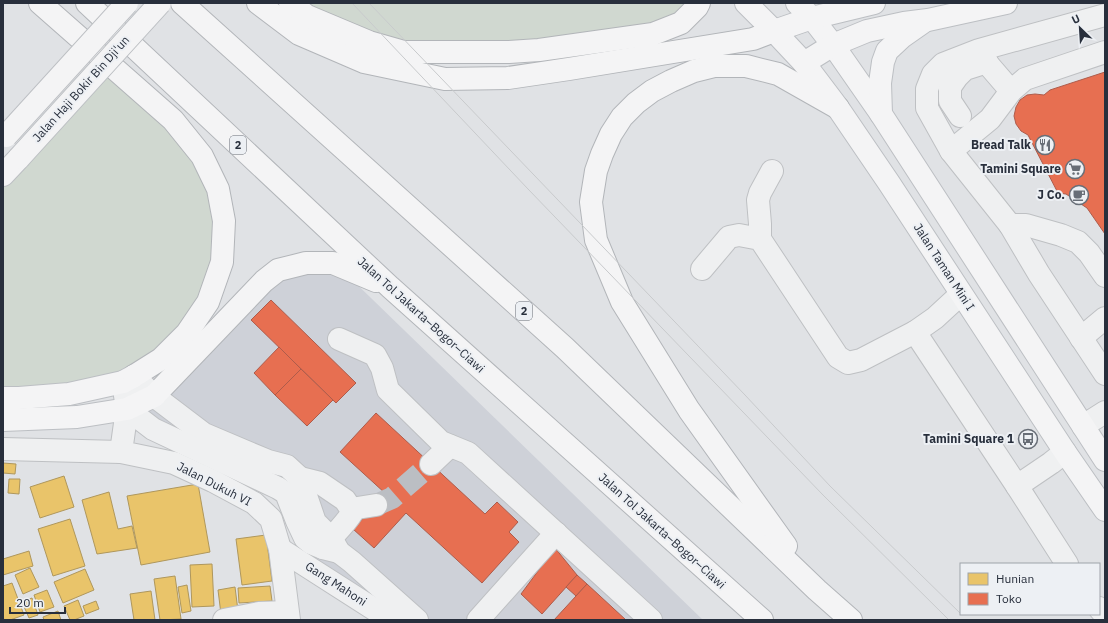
<svg xmlns="http://www.w3.org/2000/svg" width="1108" height="623" font-family="'IBM Plex Sans',sans-serif">
<style>
.built{fill:#ced1d8}
.green{fill:#d0d8d0}
.homes{fill:#e9c46a;stroke:#af975c}
.shops{fill:#e76f51;stroke:#ae5c4b}
.lines{fill:none;stroke-linecap:round;stroke-linejoin:round}
.minor-tunnel{stroke:#bbbec3;stroke-width:22;stroke-dasharray:22 11;stroke-linecap:butt}
.minor-casing{stroke:#bec0c3;stroke-width:24}
.major-casing{stroke:#bcbfc3;stroke-width:24}
.highway-casing{stroke:#b2b5b9;stroke-width:24}
.minor{stroke:#eff0f1;stroke-width:22}
.major{stroke:#f4f4f5;stroke-width:22}
.highway{stroke:#f4f4f5;stroke-width:22}
.tram{stroke:#c8cacc;stroke-width:1}
.major-bridge-casing{stroke:#bcbfc3;stroke-width:24;stroke-linecap:butt}
.major-bridge{stroke:#f4f4f5;stroke-width:22}
.labels{text-anchor:middle;stroke-width:4;stroke-linejoin:round;paint-order:stroke}
.shield{fill:#edf0f4;stroke:#636973;stroke-width:1}
.shield-label{font-size:11px;font-weight:bold;fill:#282f3c}
.street-label{font-size:12px;fill:#282f3c;stroke:#edf0f4}
.poi-label{font-size:12px;font-weight:bold;fill:#282f3c;stroke:#edf0f4;text-anchor:end}
</style>
<rect width="100%" height="100%" fill="#e0e2e5"/>
<path class="built" d="M339,267L703,620H403L298,547L278,495L222,450L116,427L276,271Z"/>
<g class="green">
<path d="M290,3H699L653,34L404,52Z"/>
<path d="M106,62L173,120L218,189L208,302L134,376L3,398V174Z"/>
</g>
<g class="homes">
<path d="M3,463L16,464L15,474L3,473Z"/>
<path d="M64,476L74,507L40,518L30,487Z"/>
<path d="M9,479H20L19,494L8,493Z"/>
<path d="M198,484L210,552L141,565L127,496Z"/>
<path d="M109,492L118,529L132,526L137,548L97,554L82,500Z"/>
<path d="M70,519L85,566L53,576L38,529Z"/>
<path d="M266,535L272,581L242,585L236,539Z"/>
<path d="M29,551L33,566L3,575V559Z"/>
<path d="M212,564L214,606L192,607L190,565Z"/>
<path d="M30,568L39,587L23,594L15,575Z"/>
<path d="M85,569L94,590L63,603L54,582Z"/>
<path d="M175,576L181,619L160,620L154,579Z"/>
<path d="M12,583L24,615L10,620H4L3,616V586Z"/>
<path d="M187,585L191,611L182,613L178,587Z"/>
<path d="M270,586L272,601L239,603L238,588Z"/>
<path d="M235,587L238,611L221,614L218,590Z"/>
<path d="M47,590L54,607L40,612L34,595Z"/>
<path d="M151,591L155,620H134L130,594Z"/>
<path d="M32,598L38,615L29,618L22,602Z"/>
<path d="M78,600L84,616L74,620H70L64,606Z"/>
<path d="M96,601L99,609L86,614L83,606Z"/>
<path d="M58,611L61,620H44L43,617Z"/>
</g>
<g class="shops">
<path d="M1105,72V234L1087,208L1066,194L1058,193L1028,135L1021,131L1016,124L1014,116L1016,107L1020,100L1027,95L1035,94L1044,95L1050,90Z"/>
<path d="M271,300L356,383L336,403L251,320Z"/>
<path d="M279,347L301,369L275,395L254,373Z"/>
<path d="M301,369L333,400L307,426L275,395Z"/>
<path d="M376,413L485,514L497,502L518,522L509,532L519,542L482,583L406,513L374,548L353,529L386,494L340,452Z"/>
<path d="M555,548L577,575L542,614L521,594Z"/>
<path d="M577,575L587,584L576,596L566,587Z"/>
<path d="M587,584L626,620H554Z"/>
</g>
<g class="lines">
<path class="minor-tunnel" d="M376,505L392,498L431,464"/>
<defs>
<g id="minor">
<path d="M1105,15L979,50L943,64L933,74L927,89V108L951,151L1010,225L1039,274L1105,374"/>
<path d="M986,62L1011,91"/>
<path d="M960,116L950,101V87L957,77L965,69L987,62"/>
<path d="M951,151L990,119L1011,91L1025,79L1105,52"/>
<path d="M1010,225H1026L1061,235L1078,242L1089,253L1105,276"/>
<path d="M760,239V224L758,200L760,193L772,171"/>
<path d="M702,269L729,237L739,235L760,239L838,357L848,363L861,360L915,332"/>
<path d="M961,294L935,318L915,332L1017,486L1067,564"/>
<path d="M1081,338L1105,318"/>
<path d="M339,339L375,355L382,368L388,390L441,442L468,453L651,620"/>
<path d="M134,376L154,396L204,434L268,461L287,466L300,478L315,522L331,538L339,552L352,562L417,620"/>
<path d="M123,382L127,409L121,452L174,463L213,481L254,503L271,519L280,549L289,620"/>
<path d="M127,409L153,429L278,488L286,493L297,521L305,538L311,543L323,548L339,552"/>
<path d="M1083,426L1105,412"/>
<path d="M3,449L121,452"/>
<path d="M431,464L450,446"/>
<path d="M300,478L320,483L345,500L351,509L352,513C344,526 332,536 323,548"/>
<path d="M1017,486L1051,463L1065,452"/>
<path d="M351,509L376,505"/>
<path d="M280,549L391,620"/>
<path d="M1099,608L1105,615"/>
<path d="M224,620L259,613L287,612"/>
<path d="M478,620L556,533"/>
</g>
<g id="major">
<path d="M746,3L774,31L804,63L838,108L889,183L1065,452L1105,510"/>
<path d="M797,3L812,18L833,45L881,114L1105,460"/>
<path d="M774,31L812,18L874,3"/>
<path d="M804,63L833,45L867,31L904,23L928,20L1006,3"/>
<path d="M881,114L880,83L883,62L887,51L902,37L922,23"/>
<path d="M3,175L19,158"/>
<path d="M3,398H19L69,394L123,382L134,376"/>
<path d="M3,420L77,417L127,409L154,396"/>
</g>
<g id="highway">
<path d="M40,3L173,120L202,156L218,189L224,221L222,262L208,302L187,333L161,359L134,376"/>
<path d="M87,3L390,287L762,620"/>
<path d="M182,3L565,348L817,590L851,620"/>
<path d="M258,3L299,34L364,62L445,79L508,78L569,69L753,39L774,31"/>
<path d="M290,3L307,16L369,42L404,52H509L539,50L653,34L681,23L697,7L699,3"/>
<path d="M154,396L264,281L278,270L306,263H333L376,281"/>
<path d="M786,546L689,410L622,302L596,240L591,202L596,171L602,154L611,134L622,117L636,103L652,91L671,81L694,71L714,66H746L778,74L838,108"/>
</g>
</defs>
<use href="#minor" class="minor-casing"/>
<use href="#major" class="major-casing"/>
<use href="#highway" class="highway-casing"/>
<use href="#minor" class="minor"/>
<use href="#major" class="major"/>
<use href="#highway" class="highway"/>
<g class="tram">
<path d="M352,3L528,189L823,495L949,620"/>
<path d="M369,3L745,395L830,486L961,614"/>
</g>
<defs>
<g id="major-bridge">
<path d="M6,136L127,3"/>
<path d="M19,158L160,3"/>
</g>
</defs>
<use href="#major-bridge" class="major-bridge-casing"/>
<use href="#major-bridge" class="major-bridge"/>
</g>
<defs>
<symbol id="restaurant-ring" viewBox="-11 -11 22 22"><circle r="9.5" fill="#edf0f4" stroke="#686e77" stroke-width="1.5"/><path d="M-5-6h1v4h1v-4h1v4h1v-4h1v5L-1.5 .5V6h-2V.5L-5-1ZM5-6V6H3V1.5H1.5Q1.5-4 5-6Z" fill="#686e77"/></symbol>
<symbol id="supermarket-ring" viewBox="-11 -11 22 22"><circle r="9.5" fill="#edf0f4" stroke="#686e77" stroke-width="1.5"/><path d="M-6-5.5h2.5l.6 2H6L4.5 2H-2.5L-4.4-4H-6ZM-1.5 3.2a1.3 1.3 0 1 0 .1 0ZM3 3.2a1.3 1.3 0 1 0 .1 0Z" fill="#686e77"/></symbol>
<symbol id="cafe-ring" viewBox="-11 -11 22 22"><circle r="9.5" fill="#edf0f4" stroke="#686e77" stroke-width="1.5"/><path d="M-5.5-4.5H6V0H3Q3 3.5 0 3.5H-2.5Q-5.5 3.5-5.5 0ZM3-3.2v2h1.7v-2ZM-6 4.5H4V6H-6Z" fill="#686e77"/></symbol>
<symbol id="bus-ring" viewBox="-11 -11 22 22"><circle r="9.5" fill="#edf0f4" stroke="#686e77" stroke-width="1.5"/><path d="M-5-6H5V4H4V6H2V4H-2V6H-4V4H-5ZM-3.5-4V0h7V-4ZM-3.5 1.2v1.5H-2V1.2ZM2 1.2v1.5H3.5V1.2Z" fill="#686e77"/></symbol>
</defs>
<g fill-rule="evenodd">
<use href="#restaurant-ring" x="1034" y="134" width="22" height="22"/>
<use href="#supermarket-ring" x="1064" y="158" width="22" height="22"/>
<use href="#cafe-ring" x="1068" y="184" width="22" height="22"/>
<use href="#bus-ring" x="1017" y="428" width="22" height="22"/>
</g>
<g class="labels">
<g class="shield">
<rect x="230" y="136" width="16" height="18" rx="3"/>
<rect x="516" y="302" width="16" height="18" rx="3"/>
</g>
<g class="shield-label">
<text x="238" y="149">2</text>
<text x="524" y="315">2</text>
</g>
<g class="street-label">
<text transform="translate(81 89) rotate(-48)" y="4">Jalan Haji Bokir Bin Dji'un</text>
<text transform="translate(944 267) rotate(57)" y="4">Jalan Taman Mini I</text>
<text transform="translate(421 315) rotate(42)" y="4">Jalan Tol Jakarta–Bogor–Ciawi</text>
<text transform="translate(214 484) rotate(27)" y="4">Jalan Dukuh VI</text>
<text transform="translate(662 531) rotate(42)" y="4">Jalan Tol Jakarta–Bogor–Ciawi</text>
<text transform="translate(336 584) rotate(33)" y="4">Gang Mahoni</text>
</g>
<g class="poi-label">
<text x="1031" y="149">Bread Talk</text>
<text x="1061" y="173">Tamini Square</text>
<text x="1065" y="199">J Co.</text>
<text x="1014" y="443">Tamini Square 1</text>
</g>
</g>
<rect width="1108" height="623" fill="none" stroke="#282f3c" stroke-width="8"/>
<rect x="960" y="563" width="140" height="52" fill="#edf0f4" stroke="#9ea3aa"/>
<rect x="968" y="573" width="20" height="12" fill="#e9c46a" stroke="#9ea3aa"/>
<text x="996" y="583" font-size="12" fill="#282f3c">Hunian</text>
<rect x="968" y="593" width="20" height="12" fill="#e76f51" stroke="#9ea3aa"/>
<text x="996" y="603" font-size="12" fill="#282f3c">Toko</text>
<g transform="translate(1080 28) rotate(335)" stroke="#edf0f4" stroke-width="3" paint-order="stroke">
<path d="M0-3L7 15L0 10L-7 15Z" fill="#282f3c"/>
<text y="-6" font-size="11" font-weight="bold" text-anchor="middle" fill="#282f3c">U</text>
</g>
<path d="M10 607v6h55v-6" fill="none" stroke="#282f3c" stroke-width="2"/>
<text x="16" y="607" font-size="12" fill="#282f3c" stroke="#edf0f4" stroke-width="3" paint-order="stroke">20 m</text>
</svg>
